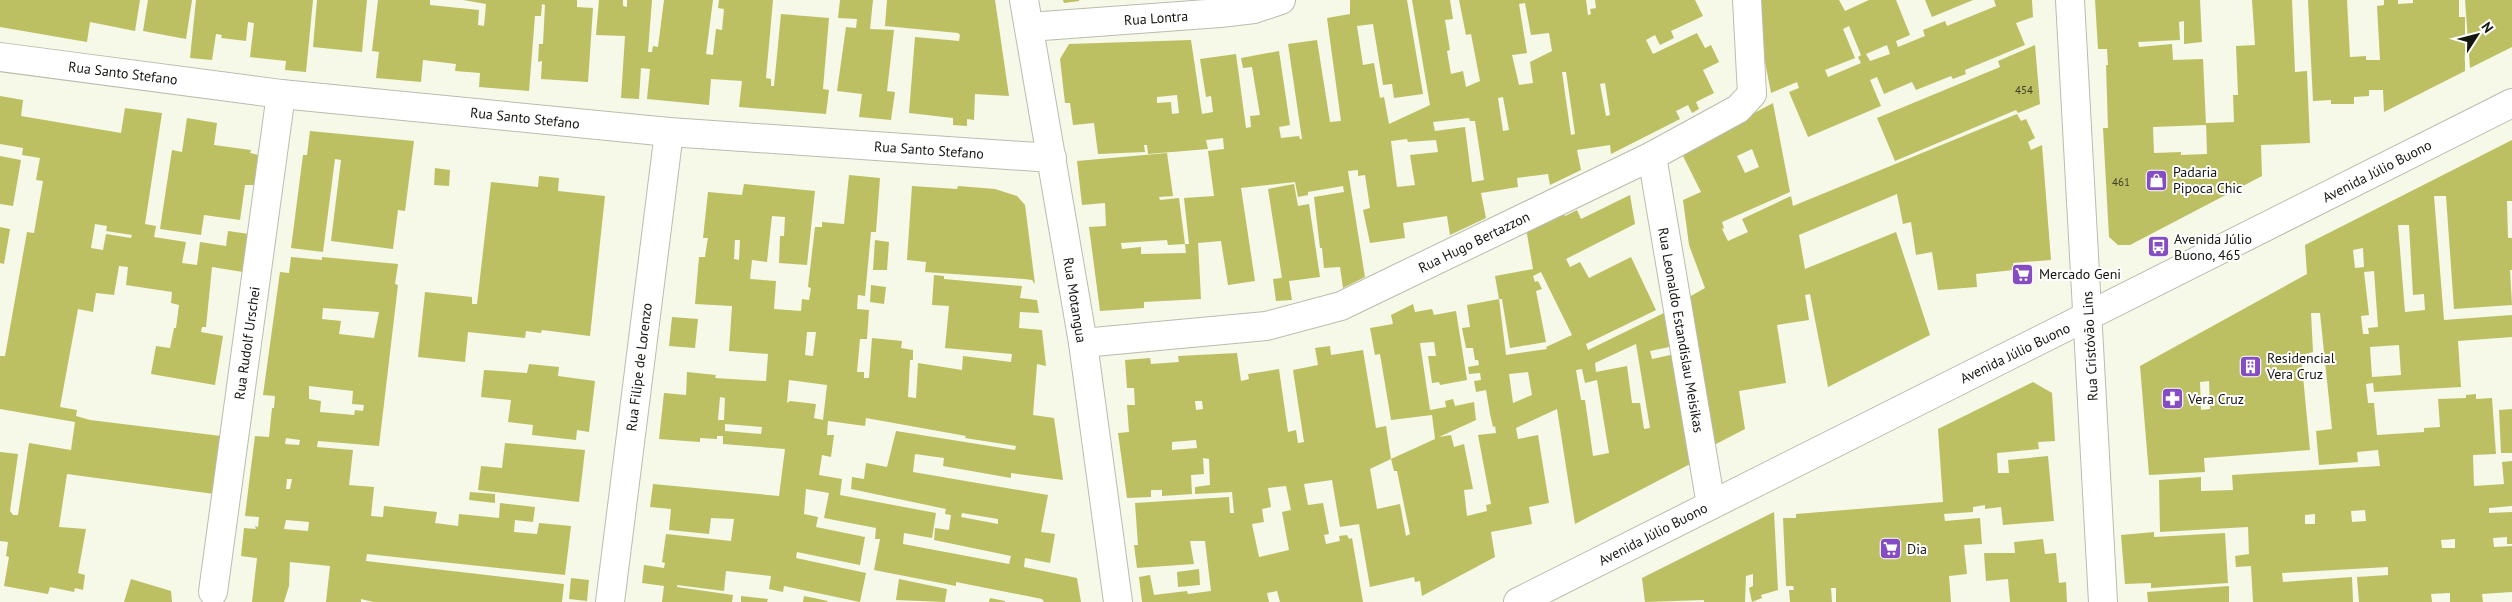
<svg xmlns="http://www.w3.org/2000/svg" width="2512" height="602" font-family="'PT Sans',sans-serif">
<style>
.building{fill:#bcc062;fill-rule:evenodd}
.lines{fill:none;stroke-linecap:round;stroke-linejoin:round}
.minor-casing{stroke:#babcad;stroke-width:30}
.tertiary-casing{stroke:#babcad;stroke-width:30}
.secondary-casing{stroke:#babcad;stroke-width:30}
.minor{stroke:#fff;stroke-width:28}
.tertiary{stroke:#fff;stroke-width:28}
.secondary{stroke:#fff;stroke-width:28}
.labels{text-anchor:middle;stroke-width:4;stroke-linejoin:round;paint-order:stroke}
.number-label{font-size:11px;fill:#3f4024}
.street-label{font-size:14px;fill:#151610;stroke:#fff}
.poi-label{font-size:14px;fill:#151610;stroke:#fff;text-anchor:start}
</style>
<rect width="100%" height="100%" fill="#f6f8e8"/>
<g class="building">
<path d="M0,0H140L135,31L90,22L87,42L0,27Z"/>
<path d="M148,0H192L186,39L143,31Z"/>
<path d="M196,0H313L306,72L285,70L286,61L250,57L254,23L248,22L246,41L221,38L222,35L216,34L212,60L190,58Z"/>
<path d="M317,0H367L362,52L313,47Z"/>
<path d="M378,0H430V5L479,10L478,25L484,26L486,4L463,0H577V7L593,8L588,82L541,79L542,61L538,62L539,44H543L545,5L542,4L541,16H535L529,91L479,87L480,73L455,71L456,64L423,60L421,82L376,78L379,52L372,51Z"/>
<path d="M599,0H623V6L627,7V0H652L648,52H652L653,46L658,47L664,0H713L706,54L713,55L716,29L722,30L724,9L718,8L719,0H773L766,78L771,79V86H774L781,14L829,18L823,89L829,90L826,114L739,107L742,81L711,79L709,105L647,99L650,69L641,68L639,99L621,98L625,36L596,35Z"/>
<path d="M840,0H873L870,29L894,30L887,91L895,92L891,120L859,117L862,94L837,91L846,27L856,28L857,19L838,18Z"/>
<path d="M887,0H995L1009,96L975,94L974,120L967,119V126L953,125V118L909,113L915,37L959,41L960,35L958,33L885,26Z"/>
<path d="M1063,0H1079V1L1064,3Z"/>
<path d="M1350,0H1407L1423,94L1394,98L1392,84L1383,85L1373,24L1357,26L1363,65L1374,63L1380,98L1384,97L1389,124L1430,105L1412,0H1450L1453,19L1445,20L1450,50L1447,51L1451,74L1463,71L1466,87L1480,81L1471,34L1466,35L1459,0H1586L1588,15L1591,14L1590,9L1596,8L1595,0H1695L1703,16L1671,31L1674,38L1660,45L1655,35L1646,40L1653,54L1697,33L1705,48L1711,45L1719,62L1703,70L1714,93L1696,102L1699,109L1692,113L1688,105L1676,111L1680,119L1611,154L1610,145L1577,150L1581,170L1550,185L1548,174L1517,178L1518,187L1481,193L1486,218L1450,235L1447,216L1403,223L1405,238L1370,243L1363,210L1370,208L1365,175L1358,176V170L1348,171L1365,277L1343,288L1340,267L1324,268L1322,248H1320L1314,197L1344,192L1343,186L1308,192V195L1298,197L1295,182L1241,188L1255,281L1228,285L1221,241L1198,243L1201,299L1144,302V308L1100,311L1089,227L1106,226L1105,203L1082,205L1077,161L1167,153L1173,196L1159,197L1160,200L1179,198L1185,244L1168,245L1167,240L1121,243L1122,249L1141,247V254L1186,253L1185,244H1189L1184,198L1214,196L1208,151L1224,149L1223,138L1206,140L1208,149L1148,154L1147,145H1144L1145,152L1098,154L1094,123L1073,125L1070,103H1065L1060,59L1069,44L1191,40L1202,114L1213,112L1211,96L1206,97L1200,59L1236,54L1246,128L1251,127L1250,116L1260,115L1252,67L1243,68L1241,58L1279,51L1290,125L1279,127L1281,138L1299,136L1300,139H1302L1288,44L1317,40L1330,122L1341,121L1327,18L1350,14ZM1525,3L1531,35L1549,33L1552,51L1530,62L1533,83L1519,85L1512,55L1527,53L1519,4ZM1562,72H1566L1575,134L1571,135ZM1605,83L1610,115L1606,116L1600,84ZM1177,95L1179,113L1172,114L1171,102L1157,103V97ZM1503,97L1509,130L1503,131L1498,98ZM1469,118L1470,121H1475L1484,180L1472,182L1465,127L1435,131L1433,122ZM1407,139L1408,142L1436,140L1438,152L1410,155L1415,185L1397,187L1391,141Z"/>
<path d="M1761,0H1839L1845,11L1869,0H1896L1910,35L1896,41L1898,47L1925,36L1923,30L1945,21L1947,26L1996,6L1994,0H2032L2033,17L2016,23L2025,45L1965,70L1966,74L1953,79L1951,76L1916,90L1912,82L1884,94L1877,77L1870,80L1881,106L1808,137L1789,92L1799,88L1797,82L1771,93L1765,62ZM1849,26L1861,55L1858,57L1861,63L1828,77L1825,70L1855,58L1843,29ZM1887,45L1890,54L1870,61L1866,54Z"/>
<path d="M1925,0H1973L1932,17Z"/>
<path d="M2095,0H2200L2202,42L2184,44V21L2179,22L2180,40L2138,42L2139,47L2172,44L2173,60L2203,59L2206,125L2153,127L2154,153L2181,152V155L2207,154L2206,123L2234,122L2233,95H2238L2236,46L2255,45L2252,0H2292L2295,72L2307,71L2310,143L2261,145L2262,176L2130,245H2118L2109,237L2103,128H2108L2106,65H2108L2107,49H2098Z"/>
<path d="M2308,0H2347L2350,57L2366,56V60H2380L2377,6L2384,5V0H2398V4L2413,3V0H2459V17H2465V71L2384,112L2383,90H2369V96L2354,97V104H2331V100L2313,101Z"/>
<path d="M2465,0H2512V47L2470,68Z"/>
<path d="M2035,45L2040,104L2018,113L2016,110L1895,161L1877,118L2000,67L1998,61Z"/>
<path d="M0,96L23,100L21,116L121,133L125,108L162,113L145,224L156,226L154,237L186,242L182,263L197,265L200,242L226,246L228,231L249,234L243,272L212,267L206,327H202L201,332L223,336L215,385L151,374L156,346L170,348L174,328H176L179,305L171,303L172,292L126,285L128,267L119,266L114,295L96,293L93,312L78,309L60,407L77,410L76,416L90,420L221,436L214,494L67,474L59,527L86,529L78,573L85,575L83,590L75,588L74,592L50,587L48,594L4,586L9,557L6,556L8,542L0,541V452L18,454L10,511L13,515H18L29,443L71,450L75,422L0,409V356H5L27,232L34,233L43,181L36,180L40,158L22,155L23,148L0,144ZM95,224L107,226L106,231L132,235L131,238L106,234L103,250L91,248Z"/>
<path d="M1773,103L1790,192L1722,222L1724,228L1722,229L1728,241L1748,232L1742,219L1791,196L1793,206L2017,114L2021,121L2026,119L2035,138L2028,142L2031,150L2042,145L2051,260L2013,263L2014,270L1976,274L1977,287L1938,290L1932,252L1916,255L1911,222L1903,224L1897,194L1799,235L1805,269L1896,232L1930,335L1828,387L1810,294L1805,295L1809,320L1777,325L1786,383L1739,391L1745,429L1714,445L1689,297L1705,288L1689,245L1683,200L1701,192L1681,152ZM1752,149L1759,167L1745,173L1737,156Z"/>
<path d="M187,118L217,123L214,145L251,150L250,153L259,155L255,185H245L240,220L204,215L201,235L160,229L172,150L182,152Z"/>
<path d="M310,131L414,141L405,211L398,210L393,249L331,241L341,160L335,159L323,252L291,248L303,155H307Z"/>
<path d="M2512,140V201H2507L2508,238H2512V270H2510L2512,305L2454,309L2446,196H2434L2444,320L2512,315V337L2458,341L2461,387L2374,392L2373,383L2366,384L2368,403H2374L2377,435L2424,432V428L2440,427L2438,399L2466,398V395L2476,394V399L2492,398L2496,454L2473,455L2474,486L2504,484L2502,462L2512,461V506L2489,508V513L2512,512V544H2507V537L2493,538L2494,547L2512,546V592L2482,594L2483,602H2450V593L2431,594L2432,602H2359L2357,577L2388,575V567L2282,573L2283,582L2352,577L2353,602H2253L2251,566L2236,567L2235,556L2249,554L2248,527L2160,532L2159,480L2201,477V491L2233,490L2232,475L2380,466L2378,450L2357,452L2358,462L2319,465L2316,431L2332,429L2320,313H2311L2313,352L2301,355L2310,450L2204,458L2205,472L2149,475L2140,366L2307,274L2305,245ZM2398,225H2409L2413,295L2424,294L2425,310L2405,312ZM2363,248L2364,267L2355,268L2353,250ZM2374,271L2378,327L2368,328L2369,334H2363L2361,316L2369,315L2364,272ZM2399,345L2401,375L2372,377L2370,347ZM2209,381L2210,409L2201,410L2200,382ZM2365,510L2366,521L2352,522L2351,511ZM2315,514V524H2305V515ZM2455,539V548H2442L2441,540Z"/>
<path d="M0,156L21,160L13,206L0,204Z"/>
<path d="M435,168L450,170L449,186L434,185Z"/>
<path d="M849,175L880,178L876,232H871L865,296L858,295L857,309L869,310L867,339H860L857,372H864V378H869L872,338L902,341L901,348L913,350V360H910L908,397L916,398L918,363L962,370L963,356L1011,362L1012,354L945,348L949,306L932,305L934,275L944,276V279L1022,286L1020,298L1037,300L1039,313L1020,312L1019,328L1042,330L1046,366L1037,364L1033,415L1054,418L1063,480L1011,473V478L943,466L944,458L915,454L913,472L1048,495L1041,532L1055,534L1050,563L1025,558L1024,567L1077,578L1081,602H1044L1042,599L956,582V586L874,570L880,539H875L876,528L824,518L829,493L806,489L804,514L818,517L816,527L865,537L860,565L797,552L796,558L866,573L860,602L784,586L783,592L769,589L771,576L726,571L724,591L677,585V587L733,595L732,602H662L664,586L642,583L644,565L664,568L665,563L662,562L666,534L731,541L734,519L711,518L709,534L669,530L671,509L650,507L653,484L779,496L785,449L723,444V436H717V439L700,438V442L659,439L664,393L686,395L687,372L716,375L715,378L766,381L768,354L729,351L732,306L695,304L699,257H705L707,243L708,238H703L708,192L742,195L744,184L815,191L807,265L779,263L780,236H784L785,217L772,216L767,262L752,260L750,279L776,281L774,309L801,311L802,299L809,300L811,288L808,287L815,227H822V222L844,224ZM735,240H740L739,260L734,259ZM807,332H816L813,356L805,355ZM789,380L827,385L823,420L814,418L816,404L790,401L787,403ZM720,397L725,398L724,420H718ZM866,418L966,436L965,438L1016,446L1015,450L896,431L887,467L866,463L864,479L852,477L851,489L946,509L945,514L951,515L949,530L935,528L934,540L1011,556L1009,564L903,544L904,533L932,538L936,513L840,495L842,479L819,475L822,455L831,457L834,435H827L828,421L865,426ZM725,424L762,427L761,434L725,431ZM962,513L998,519V524L961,517Z"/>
<path d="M539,176L559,178L558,191L605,196L590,336L542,330L541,333L526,331L525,338L468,332L465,362L418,357L425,292L472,297V304H477L491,182L538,187Z"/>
<path d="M1294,184L1298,206L1309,204L1320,277L1289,281L1292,300L1276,301L1273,279L1282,278L1268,189Z"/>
<path d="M912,186L957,189L958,186L995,189L1017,196L1025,205L1035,284L1032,280L1024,279L925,272L926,262L907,260Z"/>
<path d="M1630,195L1635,224L1566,259L1570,267L1580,262L1589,278L1631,257L1656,310L1586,344L1588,350L1668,311L1674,346L1650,351L1652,359L1675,354L1694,462L1575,524L1557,409L1516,428L1518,439L1538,435L1549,503L1529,507L1532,524L1491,532L1495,557L1422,596L1420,581L1415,582L1414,577L1370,587L1359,524L1340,527L1332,480L1304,484L1308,505L1323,503L1329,534L1324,535L1326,544L1340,541L1339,536L1347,535L1349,539L1352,538L1363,602H1280L1277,591L1267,593L1269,602H1142L1139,577L1150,575L1154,595L1187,591L1188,594L1211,591L1205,541H1190L1194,564L1137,568L1134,545H1138L1135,503L1229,497L1230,513H1234L1232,492L1195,494V487L1210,485L1209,459L1203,458L1204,474L1191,475L1192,494L1162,496V490H1151V497L1127,498L1118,433L1129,432L1127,405H1135L1134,388H1127L1125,360L1150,358L1151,364L1179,362L1178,356L1237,353L1241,381L1249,379L1248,374L1279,369L1288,432L1296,430L1298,443L1304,442L1293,370L1318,365L1315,348L1330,346L1331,355L1363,350L1376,428L1386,426L1391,459L1370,469L1377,509L1400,504L1406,536L1410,534L1397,471H1394L1391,459L1435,439L1432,415L1391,420L1380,354L1375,355L1370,328L1393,324L1391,315L1413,304L1415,312L1432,309L1434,315L1456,311L1467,380L1440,385L1439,382L1432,383L1428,356H1436L1434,342L1420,343L1430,410L1446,407L1445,401L1453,399L1455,406L1474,402L1476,420L1439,437L1451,435L1454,447L1464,444L1473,489L1464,490L1467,516L1487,511L1486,505L1491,504L1478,435L1496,433L1495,426L1493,427L1490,414L1486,390L1476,392L1474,381L1481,380L1480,373L1469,374L1468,367L1479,365L1478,360H1475L1473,348H1466L1462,328L1470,327L1467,305L1499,299L1506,355L1547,349L1546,347L1572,335L1541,272L1533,276L1535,282L1538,281L1542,289L1536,291L1546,342L1510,348L1502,299H1499L1495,276L1533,269L1526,228L1562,211L1565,216L1577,210L1581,219ZM1636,344L1650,428L1644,429L1640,403H1632L1627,366L1596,372L1595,363ZM1582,369L1585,383L1597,380L1609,453L1593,456L1585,400H1581L1576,370ZM1528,372L1532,395L1513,403L1509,374ZM1195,401H1202L1203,409L1196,410ZM1196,440L1197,448L1172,450V442ZM1286,486L1291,510L1282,512L1289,550L1259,557L1252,524L1264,522L1262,509L1271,507L1268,488Z"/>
<path d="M0,227L10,229L4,264L0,263Z"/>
<path d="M875,240L889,242L887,270H873Z"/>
<path d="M291,257L322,260V257L398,264L395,284L398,285L379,446L318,441L317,447L353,450L349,485L374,487L371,516L383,517L384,506L437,512L435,523L458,526L459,514L499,518L500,503L535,507L533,522L515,520L514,532L537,534L539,523L571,526L565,575L367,554L366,561L564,584L562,602H373L361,599V602H326L330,566L290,562L289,586L284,602H252L257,558L241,556L244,528L256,529L255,526L258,527L259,517L245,516L250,475L255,436L269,437L272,408H274L275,396L263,395L280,272L289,273ZM323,308L379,312L374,338L339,334L341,321L322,319ZM309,386L353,391L352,404L364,405L363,411L355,410L354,415L320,412L321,401L309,399ZM286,438L300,440L299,445L285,444ZM287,479H292L290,489H286ZM286,520L309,522L308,531L284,529Z"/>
<path d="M871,285L886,287L884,304L870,302Z"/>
<path d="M672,317L698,319L695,348L669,346Z"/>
<path d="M529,364L559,367L558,376L595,381L589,432L577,430L576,440L532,435L533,425L508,422L511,400L481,397L484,370L527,373Z"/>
<path d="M2033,382L2052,393L2055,441L2038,442L2039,449L1997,453L1998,473H2009L2008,460L2048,456L2054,521L2003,525L2001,507L1985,509V505L1973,507V512L1944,514L1945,521L1980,518L1982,544L1964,545L1967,574L1949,576L1951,602H1836V588H1831L1832,602H1790L1789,590H1794L1793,586H1786L1783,518H1796V514L1943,502L1938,429Z"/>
<path d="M2512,409V453H2501L2499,410Z"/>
<path d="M505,443L585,450L579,502L478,490L481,466L502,468Z"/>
<path d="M470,492L495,494V503L469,500Z"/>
<path d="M1774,512L1778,590L1761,595L1762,598L1752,602L1749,588L1753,586V574L1746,576L1745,602H1704V600L1645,602L1642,578Z"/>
<path d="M2154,532V537L2225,533L2228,583L2151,588V583L2125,584L2121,535Z"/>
<path d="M2043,539L2045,554L2056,553L2059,583L2066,582L2067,602H2010L2008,579L1986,581L1984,553H2015L2014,542Z"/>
<path d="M1199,569L1200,585L1178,587L1177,572Z"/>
<path d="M571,578L589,580L587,601L569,599Z"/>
<path d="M131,579L171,591L172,602H124Z"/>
<path d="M899,579L947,589L945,602L896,600Z"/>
<path d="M2229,586V602H2148L2147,592Z"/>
<path d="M741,596L768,599L767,602H741Z"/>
<path d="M804,596L828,601L827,602H803Z"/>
<path d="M990,598L1005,601V602H989Z"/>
</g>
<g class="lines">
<defs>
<g id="minor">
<path d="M1024,0L1083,343L1118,602"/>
<path d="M1029,27L1220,13L1254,9L1281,0"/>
<path d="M0,57L281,94L669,132L1052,158"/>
<path d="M1652,156L1711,505"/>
<path d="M1083,343L1266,326L1341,306L1652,156L1738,109L1752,94L1747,0"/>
<path d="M213,592L281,94"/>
<path d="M610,602L669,132"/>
</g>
<path id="tertiary" d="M2070,0L2103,602"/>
<path id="secondary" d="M1518,602L2512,103"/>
</defs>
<use href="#minor" class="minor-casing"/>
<use href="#tertiary" class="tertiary-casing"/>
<use href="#secondary" class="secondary-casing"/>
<use href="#minor" class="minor"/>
<use href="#tertiary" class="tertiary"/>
<use href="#secondary" class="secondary"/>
</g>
<defs>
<symbol id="shop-square" viewBox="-11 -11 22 22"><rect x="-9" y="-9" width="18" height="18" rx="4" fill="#854cc3" stroke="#fff"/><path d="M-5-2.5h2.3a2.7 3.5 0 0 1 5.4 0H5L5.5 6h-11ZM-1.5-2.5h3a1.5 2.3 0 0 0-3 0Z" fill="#fff"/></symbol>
<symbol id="bus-square" viewBox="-11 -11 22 22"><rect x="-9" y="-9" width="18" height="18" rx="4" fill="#854cc3" stroke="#fff"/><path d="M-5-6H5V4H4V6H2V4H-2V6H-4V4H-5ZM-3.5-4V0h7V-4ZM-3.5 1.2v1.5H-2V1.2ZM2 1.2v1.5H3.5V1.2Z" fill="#fff"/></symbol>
<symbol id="supermarket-square" viewBox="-11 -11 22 22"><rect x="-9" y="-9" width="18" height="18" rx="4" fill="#854cc3" stroke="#fff"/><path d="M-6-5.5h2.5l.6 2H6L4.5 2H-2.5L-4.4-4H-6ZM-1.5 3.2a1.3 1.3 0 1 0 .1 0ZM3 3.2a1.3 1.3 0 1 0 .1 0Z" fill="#fff"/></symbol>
<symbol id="building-square" viewBox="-11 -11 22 22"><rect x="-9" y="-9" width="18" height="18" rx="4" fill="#854cc3" stroke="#fff"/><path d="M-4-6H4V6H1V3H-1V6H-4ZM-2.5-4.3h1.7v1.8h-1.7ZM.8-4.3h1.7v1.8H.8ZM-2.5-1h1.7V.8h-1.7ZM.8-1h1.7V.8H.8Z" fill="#fff"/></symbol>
<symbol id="pharmacy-square" viewBox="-11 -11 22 22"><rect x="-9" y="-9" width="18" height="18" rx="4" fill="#854cc3" stroke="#fff"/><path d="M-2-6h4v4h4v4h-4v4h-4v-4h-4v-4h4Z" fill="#fff"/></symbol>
</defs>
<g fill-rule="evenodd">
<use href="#shop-square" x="2144" y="168" width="25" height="25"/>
<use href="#bus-square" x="2146" y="234" width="25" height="25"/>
<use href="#supermarket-square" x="2010" y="262" width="25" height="25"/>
<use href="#building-square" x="2238" y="354" width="25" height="25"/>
<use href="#pharmacy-square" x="2160" y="386" width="25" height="25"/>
<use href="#supermarket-square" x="1878" y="536" width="25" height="25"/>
</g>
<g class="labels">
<g class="number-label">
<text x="2024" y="94">454</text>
<text x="2121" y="186">461</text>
</g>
<g class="street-label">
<text transform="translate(1156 18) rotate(-4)" y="5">Rua Lontra</text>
<text transform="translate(123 73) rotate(7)" y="5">Rua Santo Stefano</text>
<text transform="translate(525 118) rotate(6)" y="5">Rua Santo Stefano</text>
<text transform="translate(929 150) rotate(4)" y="5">Rua Santo Stefano</text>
<text transform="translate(2377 171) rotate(-27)" y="5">Avenida Júlio Buono</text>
<text transform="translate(1474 242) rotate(-26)" y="5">Rua Hugo Bertazzon</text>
<text transform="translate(1075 300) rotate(81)" y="5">Rua Motangua</text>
<text transform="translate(1681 330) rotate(80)" y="5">Rua Leonaldo Estandislau Meisikas</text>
<text transform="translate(247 343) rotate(-82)" y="5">Rua Rudolf Urschei</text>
<text transform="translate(2090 346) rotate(-93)" y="5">Rua Cristóvão Lins</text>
<text transform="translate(2015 353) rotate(-26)" y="5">Avenida Júlio Buono</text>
<text transform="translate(639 367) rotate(-83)" y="5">Rua Filipe de Lorenzo</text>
<text transform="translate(1653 534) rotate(-27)" y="5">Avenida Júlio Buono</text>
</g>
<g class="poi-label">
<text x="2173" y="177">Padaria<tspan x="2173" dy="16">Pipoca Chic</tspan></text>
<text x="2174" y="244">Avenida Júlio<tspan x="2174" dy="16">Buono, 465</tspan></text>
<text x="2039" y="279">Mercado Geni</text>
<text x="2267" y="363">Residencial<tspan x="2267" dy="16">Vera Cruz</tspan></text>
<text x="2188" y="404">Vera Cruz</text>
<text x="1907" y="554">Dia</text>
</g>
</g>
<g transform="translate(2477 35) rotate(54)" stroke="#ffffff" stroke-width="4" paint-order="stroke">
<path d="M0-4L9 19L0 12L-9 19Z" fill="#151610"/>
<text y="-8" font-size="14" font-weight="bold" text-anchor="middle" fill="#151610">N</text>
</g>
</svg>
